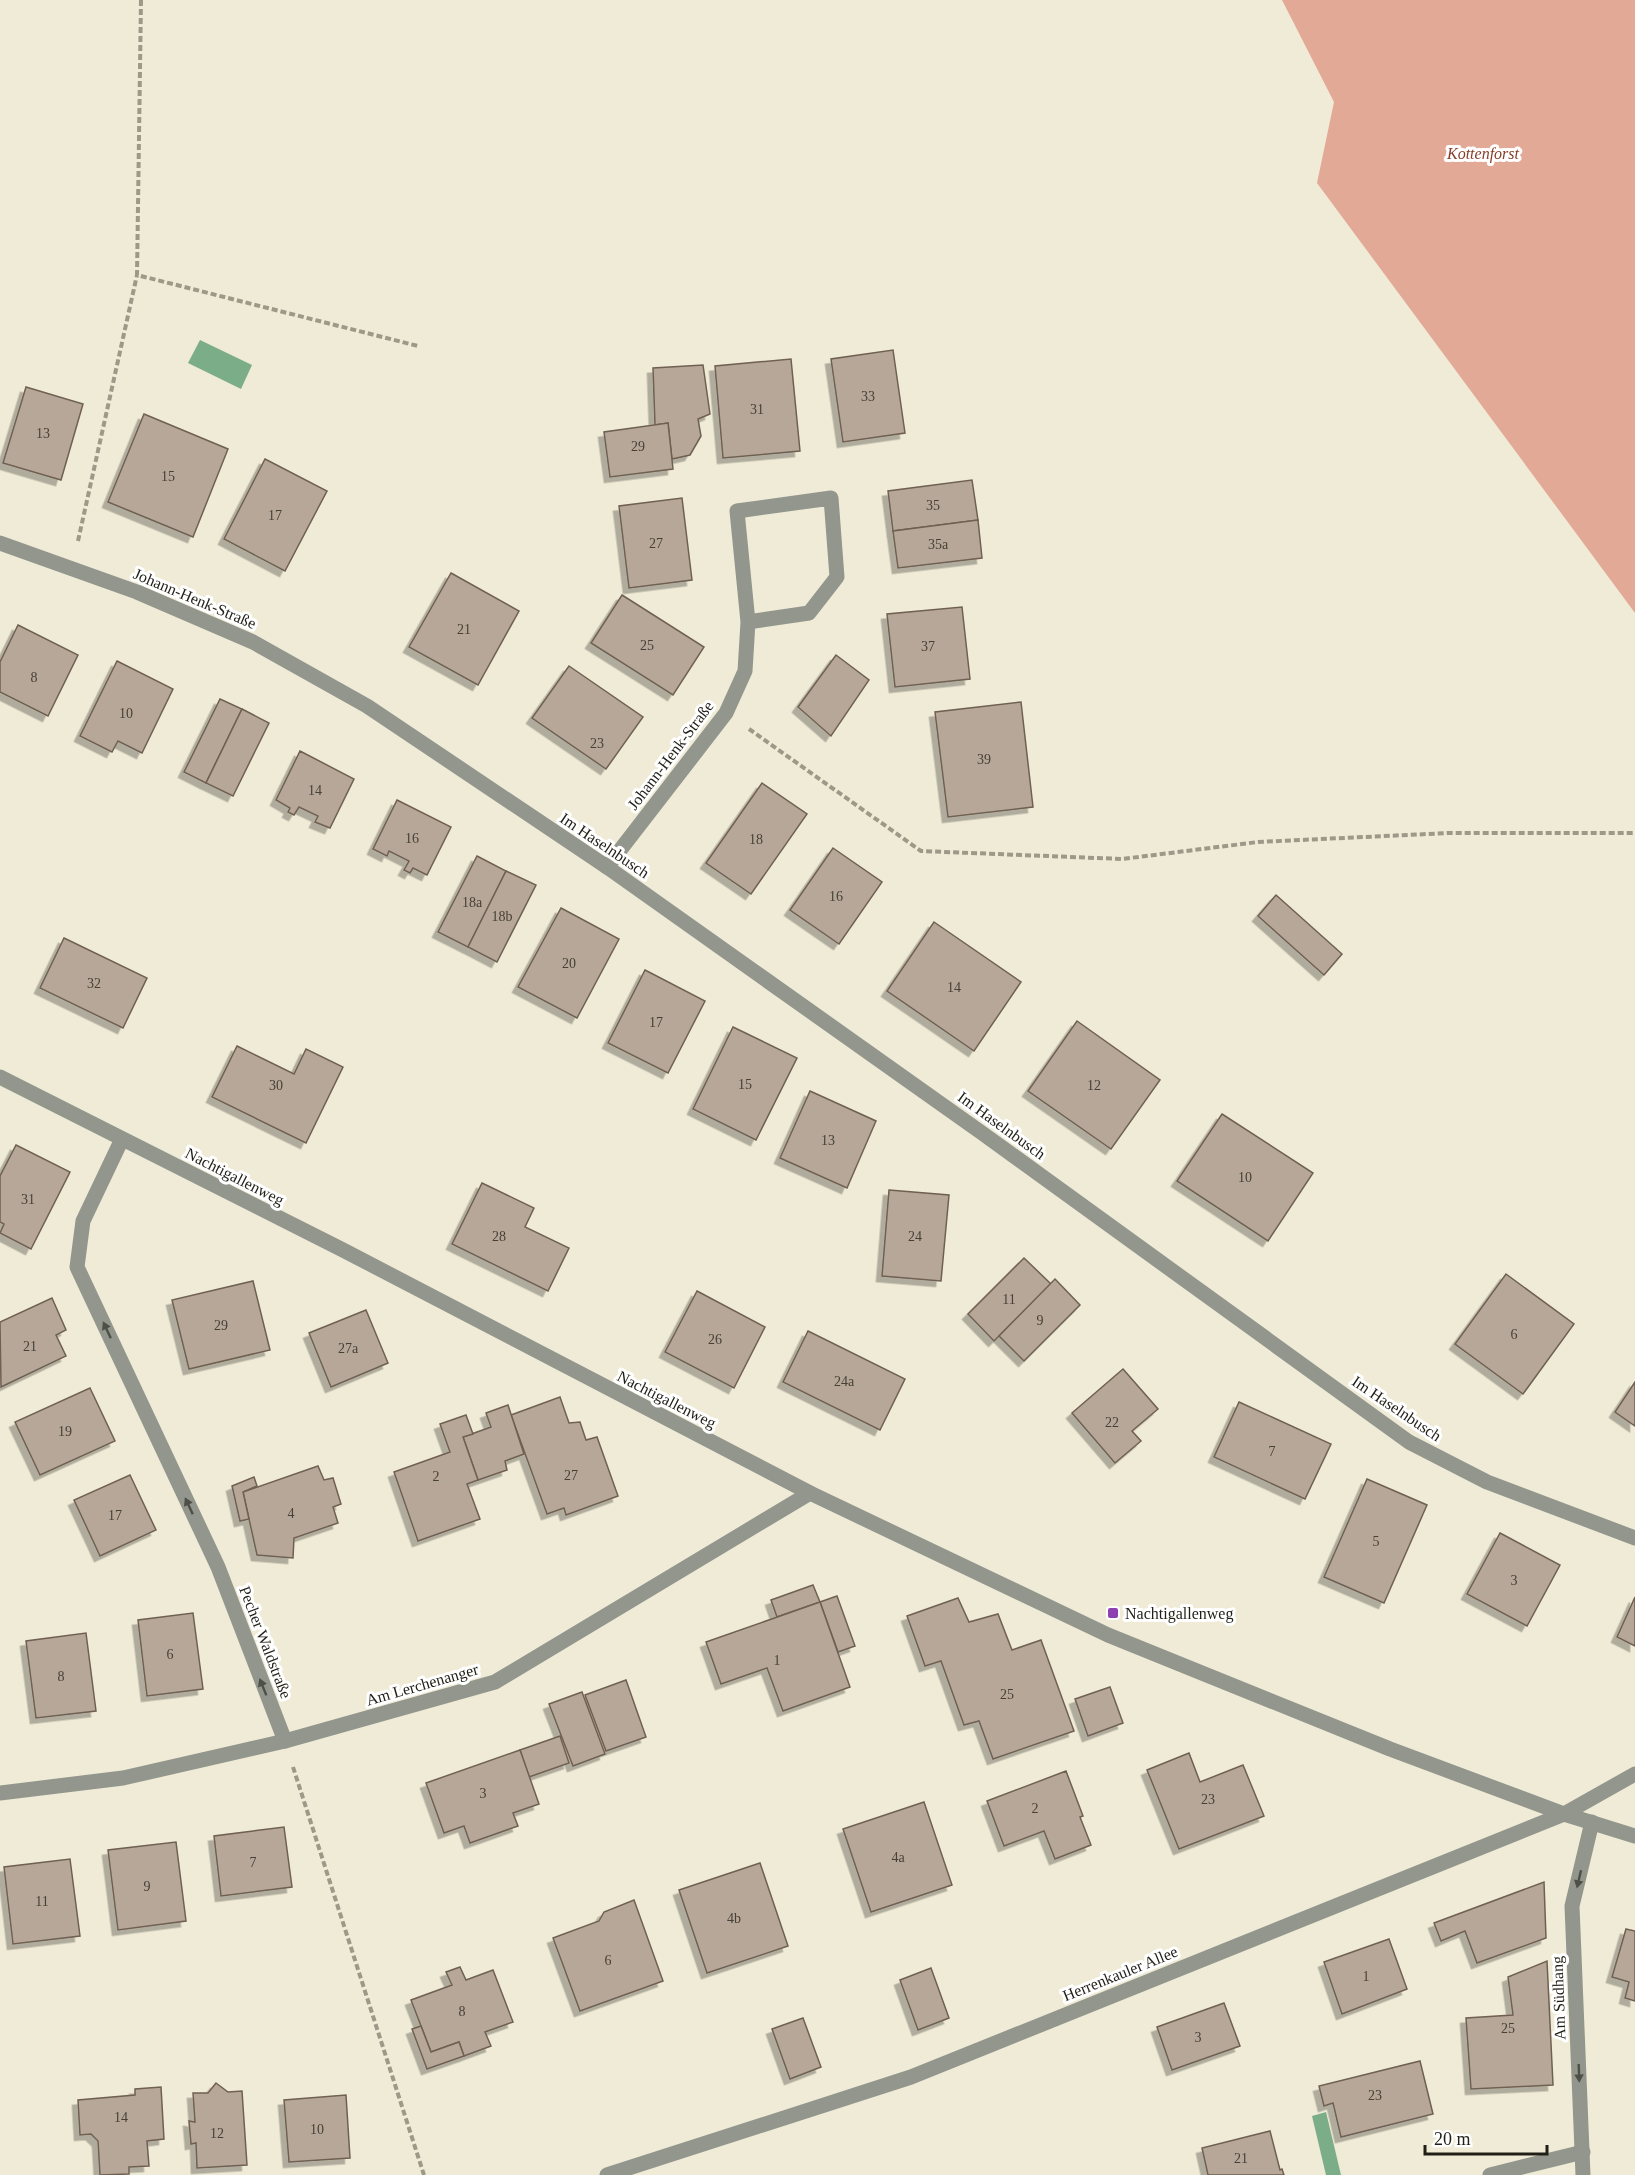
<svg xmlns="http://www.w3.org/2000/svg" width="1635" height="2175" font-family="Georgia,serif">
<style>
.forest{fill:#e3a997}
.water{fill:#7cad89}
.building{fill:#b7a798;stroke:#6f6153;stroke-width:1.5;filter:url(#shadow)}
.lines{fill:none;stroke-linecap:round;stroke-linejoin:round}
.path{stroke:#9c9989;stroke-width:4;stroke-dasharray:6 3;stroke-linecap:butt}
.minor{stroke:#92968d;stroke-width:15}
.oneway{fill:#4e4f46}
.poi-dot{fill:#8e40b1;stroke:#fff;stroke-width:2}
.labels{text-anchor:middle;stroke-width:6;stroke-linejoin:round;paint-order:stroke}
.number-label{font-size:14px;fill:#464137}
.park-label{font-size:16px;font-style:italic;fill:#863f28;stroke:#fff}
.street-label{font-size:16px;fill:#201f17;stroke:#fff}
.poi-label{font-size:16px;fill:#201f17;stroke:#fff;text-anchor:start}
</style>
<defs>
<filter id="shadow"><feDropShadow dx="-5.5" dy="5.5" stdDeviation="0" flood-color="#0004"/></filter>
</defs>
<rect width="100%" height="100%" fill="#f0ebd6"/>
<path class="forest" d="M1282,0H1635V613L1317,183L1334,102Z"/>
<g class="water">
<path d="M200,340L252,365L241,389L188,363Z"/>
<path d="M1326,2112L1341,2175H1326L1312,2116Z"/>
</g>
<g class="building">
<path d="M893,350L905,433L843,442L831,359Z"/>
<path d="M791,359L800,451L723,458L715,366Z"/>
<path d="M703,365L710,414L698,419L701,436L690,455L672,459L668,423L655,425L653,368Z"/>
<path d="M26,387L83,404L61,480L3,463Z"/>
<path d="M144,414L228,449L193,537L108,502Z"/>
<path d="M668,423L673,469L610,477L604,432Z"/>
<path d="M265,459L327,491L285,571L224,539Z"/>
<path d="M972,480L978,520L893,531L888,491Z"/>
<path d="M682,498L692,580L629,588L619,506Z"/>
<path d="M978,520L982,558L898,568L893,531Z"/>
<path d="M451,573L519,611L478,685L409,647Z"/>
<path d="M622,595L704,647L673,695L591,643Z"/>
<path d="M962,607L970,679L895,687L887,614Z"/>
<path d="M18,625L78,655L48,716L0,692V662Z"/>
<path d="M836,655L869,680L831,736L798,707Z"/>
<path d="M117,661L173,689L142,753L118,741L112,752L80,736Z"/>
<path d="M569,666L643,717L606,769L532,718Z"/>
<path d="M220,699L242,709L206,783L184,772Z"/>
<path d="M1021,702L1033,807L948,817L935,712Z"/>
<path d="M242,709L269,723L233,796L206,783Z"/>
<path d="M300,751L354,779L330,828L315,822L318,816L299,807L294,815L288,812L290,808L276,800Z"/>
<path d="M762,783L807,814L751,894L706,863Z"/>
<path d="M397,800L451,827L427,875L413,868L410,873L404,870L409,861L389,851L387,856L373,849Z"/>
<path d="M833,848L882,882L839,944L790,910Z"/>
<path d="M477,856L506,871L468,947L438,932Z"/>
<path d="M506,871L536,885L497,962L468,947Z"/>
<path d="M1276,895L1342,954L1324,975L1258,916Z"/>
<path d="M561,908L619,939L577,1018L518,987Z"/>
<path d="M934,922L1021,982L974,1051L887,991Z"/>
<path d="M64,938L147,978L123,1028L40,988Z"/>
<path d="M645,970L705,1001L668,1073L608,1043Z"/>
<path d="M1077,1021L1160,1080L1111,1149L1028,1091Z"/>
<path d="M733,1027L797,1058L756,1140L693,1109Z"/>
<path d="M237,1046L294,1074L306,1049L343,1067L306,1143L212,1097Z"/>
<path d="M810,1091L876,1121L847,1188L780,1158Z"/>
<path d="M1222,1114L1313,1173L1268,1241L1177,1181Z"/>
<path d="M16,1145L70,1172L31,1249L0,1233L4,1224L0,1222V1176Z"/>
<path d="M482,1183L534,1208L525,1227L569,1248L548,1291L452,1244Z"/>
<path d="M889,1190L949,1195L941,1281L882,1276Z"/>
<path d="M1024,1258L1051,1284L994,1341L968,1314Z"/>
<path d="M1506,1274L1574,1324L1523,1394L1455,1344Z"/>
<path d="M1055,1279L1080,1305L1024,1361L999,1336Z"/>
<path d="M253,1281L270,1350L189,1369L172,1300Z"/>
<path d="M697,1291L765,1327L734,1388L665,1352Z"/>
<path d="M52,1298L66,1330L56,1335L66,1356L1,1387L0,1322Z"/>
<path d="M366,1310L388,1363L331,1387L309,1333Z"/>
<path d="M808,1331L905,1379L880,1430L783,1382Z"/>
<path d="M1123,1369L1158,1409L1132,1431L1141,1441L1115,1463L1072,1413Z"/>
<path d="M1635,1382V1426L1615,1412Z"/>
<path d="M90,1388L115,1441L40,1475L15,1422Z"/>
<path d="M560,1397L569,1423L580,1422L586,1440L597,1437L618,1496L566,1515L564,1508L547,1514L511,1415Z"/>
<path d="M1239,1402L1331,1444L1305,1499L1214,1457Z"/>
<path d="M508,1405L524,1454L505,1461L507,1470L478,1480L463,1437L491,1427L486,1413Z"/>
<path d="M466,1415L473,1434L463,1437L478,1480L467,1484L480,1519L418,1541L394,1472L450,1452L440,1424Z"/>
<path d="M318,1466L324,1480L333,1478L341,1504L333,1507L338,1523L294,1538L293,1558L257,1555L243,1492Z"/>
<path d="M130,1475L156,1530L100,1556L74,1500Z"/>
<path d="M254,1477L257,1486L243,1492L249,1519L240,1521L232,1486Z"/>
<path d="M1367,1479L1427,1505L1384,1603L1324,1577Z"/>
<path d="M1500,1533L1560,1565L1527,1626L1467,1594Z"/>
<path d="M813,1585L820,1602L777,1617L771,1600Z"/>
<path d="M837,1596L855,1646L838,1652L820,1602Z"/>
<path d="M1635,1597V1646L1617,1637Z"/>
<path d="M958,1598L969,1622L998,1614L1012,1650L1041,1640L1074,1731L993,1759L979,1721L964,1725L941,1661L925,1666L907,1616Z"/>
<path d="M820,1602L850,1687L783,1711L767,1668L721,1684L706,1642Z"/>
<path d="M193,1613L203,1689L147,1696L138,1620Z"/>
<path d="M86,1633L96,1711L36,1718L26,1641Z"/>
<path d="M626,1680L646,1737L606,1751L585,1695Z"/>
<path d="M1110,1687L1123,1723L1088,1736L1075,1699Z"/>
<path d="M582,1692L605,1754L573,1766L549,1704Z"/>
<path d="M560,1736L569,1763L529,1777L520,1750Z"/>
<path d="M520,1750L539,1804L513,1813L518,1826L470,1843L464,1826L444,1833L426,1783Z"/>
<path d="M1189,1753L1200,1782L1243,1765L1264,1816L1179,1849L1147,1770Z"/>
<path d="M1066,1771L1083,1816L1080,1817L1091,1845L1055,1859L1044,1831L1004,1846L987,1801Z"/>
<path d="M924,1802L952,1885L871,1912L843,1829Z"/>
<path d="M284,1827L292,1887L221,1896L214,1836Z"/>
<path d="M176,1842L186,1921L118,1930L108,1850Z"/>
<path d="M70,1859L80,1936L13,1944L4,1867Z"/>
<path d="M760,1863L788,1946L707,1973L679,1890Z"/>
<path d="M1544,1882L1546,1938L1477,1963L1465,1931L1441,1941L1434,1923Z"/>
<path d="M634,1900L663,1981L580,2011L553,1938L599,1921L604,1912Z"/>
<path d="M1626,1929L1635,1931V2001L1625,1998L1629,1982L1612,1977Z"/>
<path d="M1389,1939L1407,1989L1342,2014L1324,1962Z"/>
<path d="M1547,1961L1553,2085L1471,2089L1466,2018L1513,2015L1508,1977Z"/>
<path d="M460,1967L466,1980L493,1970L513,2022L485,2032L491,2046L464,2056L459,2042L431,2052L411,2000L452,1985L446,1972Z"/>
<path d="M931,1968L949,2018L918,2030L900,1980Z"/>
<path d="M1224,2003L1240,2046L1172,2070L1157,2027Z"/>
<path d="M803,2018L821,2067L790,2079L772,2029Z"/>
<path d="M421,2026L431,2052L459,2042L464,2056L427,2069L412,2029Z"/>
<path d="M1420,2061L1433,2114L1341,2137L1333,2103L1324,2106L1319,2086Z"/>
<path d="M216,2083L228,2092L242,2091L247,2165L197,2168L196,2143L191,2144L189,2121L195,2122L193,2093H208Z"/>
<path d="M161,2087L164,2139L147,2141L149,2166L129,2167V2174L100,2175L98,2141L91,2134L80,2135L78,2100L135,2095V2089Z"/>
<path d="M346,2095L350,2158L289,2162L284,2100Z"/>
<path d="M1270,2131L1280,2170L1282,2169L1284,2175H1208L1202,2148Z"/>
</g>
<g class="lines">
<g class="path">
<path d="M141,0L137,275L418,346"/>
<path d="M78,541L137,275"/>
<path d="M749,729L921,851L1122,859L1258,842L1449,833H1635"/>
<path d="M293,1767L424,2175"/>
</g>
<g class="minor">
<path d="M0,543L137,592L253,642L367,706L607,867L982,1133L1409,1442L1487,1482L1635,1538"/>
<path d="M607,867L726,713L745,671L748,622L737,511L831,498L837,577L809,613L748,622"/>
<path d="M0,1077L343,1250L810,1493L1108,1635L1390,1749L1564,1814L1635,1836"/>
<path d="M122,1139L83,1221L77,1267L218,1567L285,1741"/>
<path d="M0,1793L123,1778L285,1741L495,1682L810,1493"/>
<path d="M607,2175L911,2077L1564,1814L1635,1774"/>
<path d="M1490,2175L1583,2152"/>
<path d="M1583,2175L1572,1906L1592,1822"/>
</g>
</g>
<defs><path id="oneway-solid" d="M-6-.8H1V-3.2L6.5 0L1 3.2V.8H-6Z" transform="scale(1.5)"/></defs>
<g class="oneway">
<use href="#oneway-solid" transform="translate(107 1330) rotate(-115)"/>
<use href="#oneway-solid" transform="translate(189 1506) rotate(-115)"/>
<use href="#oneway-solid" transform="translate(263 1687) rotate(-112)"/>
<use href="#oneway-solid" transform="translate(1579 1879) rotate(103)"/>
<use href="#oneway-solid" transform="translate(1579 2073) rotate(88)"/>
</g>
<rect class="poi-dot" x="1107" y="1607" width="12" height="12" rx="3"/>
<g class="labels">
<g class="number-label">
<text x="868" y="401">33</text>
<text x="757" y="414">31</text>
<text x="43" y="438">13</text>
<text x="638" y="451">29</text>
<text x="168" y="481">15</text>
<text x="933" y="510">35</text>
<text x="275" y="520">17</text>
<text x="656" y="548">27</text>
<text x="938" y="549">35a</text>
<text x="464" y="634">21</text>
<text x="647" y="650">25</text>
<text x="928" y="651">37</text>
<text x="34" y="682">8</text>
<text x="126" y="718">10</text>
<text x="597" y="748">23</text>
<text x="984" y="764">39</text>
<text x="315" y="795">14</text>
<text x="412" y="843">16</text>
<text x="756" y="844">18</text>
<text x="836" y="901">16</text>
<text x="472" y="907">18a</text>
<text x="502" y="921">18b</text>
<text x="569" y="968">20</text>
<text x="94" y="988">32</text>
<text x="954" y="992">14</text>
<text x="656" y="1027">17</text>
<text x="745" y="1089">15</text>
<text x="276" y="1090">30</text>
<text x="1094" y="1090">12</text>
<text x="828" y="1145">13</text>
<text x="1245" y="1182">10</text>
<text x="28" y="1204">31</text>
<text x="499" y="1241">28</text>
<text x="915" y="1241">24</text>
<text x="1009" y="1304">11</text>
<text x="1040" y="1325">9</text>
<text x="221" y="1330">29</text>
<text x="1514" y="1339">6</text>
<text x="715" y="1344">26</text>
<text x="30" y="1351">21</text>
<text x="348" y="1353">27a</text>
<text x="844" y="1386">24a</text>
<text x="1112" y="1427">22</text>
<text x="65" y="1436">19</text>
<text x="1272" y="1456">7</text>
<text x="571" y="1480">27</text>
<text x="436" y="1481">2</text>
<text x="291" y="1518">4</text>
<text x="115" y="1520">17</text>
<text x="1376" y="1546">5</text>
<text x="1514" y="1585">3</text>
<text x="170" y="1659">6</text>
<text x="777" y="1665">1</text>
<text x="61" y="1681">8</text>
<text x="1007" y="1699">25</text>
<text x="483" y="1798">3</text>
<text x="1208" y="1804">23</text>
<text x="1035" y="1813">2</text>
<text x="898" y="1862">4a</text>
<text x="253" y="1867">7</text>
<text x="147" y="1891">9</text>
<text x="42" y="1906">11</text>
<text x="734" y="1923">4b</text>
<text x="608" y="1965">6</text>
<text x="1366" y="1981">1</text>
<text x="462" y="2016">8</text>
<text x="1508" y="2033">25</text>
<text x="1198" y="2042">3</text>
<text x="1375" y="2100">23</text>
<text x="121" y="2122">14</text>
<text x="317" y="2134">10</text>
<text x="217" y="2138">12</text>
<text x="1241" y="2163">21</text>
</g>
<g class="park-label">
<text x="1483" y="159">Kottenforst</text>
</g>
<g class="street-label">
<text transform="translate(195 598) rotate(23)" y="6">Johann-Henk-Straße</text>
<text transform="translate(670 755) rotate(-53)" y="6">Johann-Henk-Straße</text>
<text transform="translate(605 845) rotate(34)" y="6">Im Haselnbusch</text>
<text transform="translate(1002 1125) rotate(36)" y="6">Im Haselnbusch</text>
<text transform="translate(235 1176) rotate(27)" y="6">Nachtigallenweg</text>
<text transform="translate(667 1399) rotate(27)" y="6">Nachtigallenweg</text>
<text transform="translate(1397 1408) rotate(34)" y="6">Im Haselnbusch</text>
<text transform="translate(266 1642) rotate(69)" y="6">Pecher Waldstraße</text>
<text transform="translate(422 1684) rotate(-16)" y="6">Am Lerchenanger</text>
<text transform="translate(1120 1973) rotate(-22)" y="6">Herrenkauler Allee</text>
<text transform="translate(1558 1998) rotate(-92)" y="6">Am Südhang</text>
</g>
<g class="poi-label">
<text x="1125" y="1619">Nachtigallenweg</text>
</g>
</g>
<path d="M1425 2145v9h122v-9" fill="none" stroke="#201f17" stroke-width="3"/>
<text x="1434" y="2145" font-size="18" fill="#201f17" stroke="#ffffff" stroke-width="4.5" paint-order="stroke">20 m</text>
</svg>
